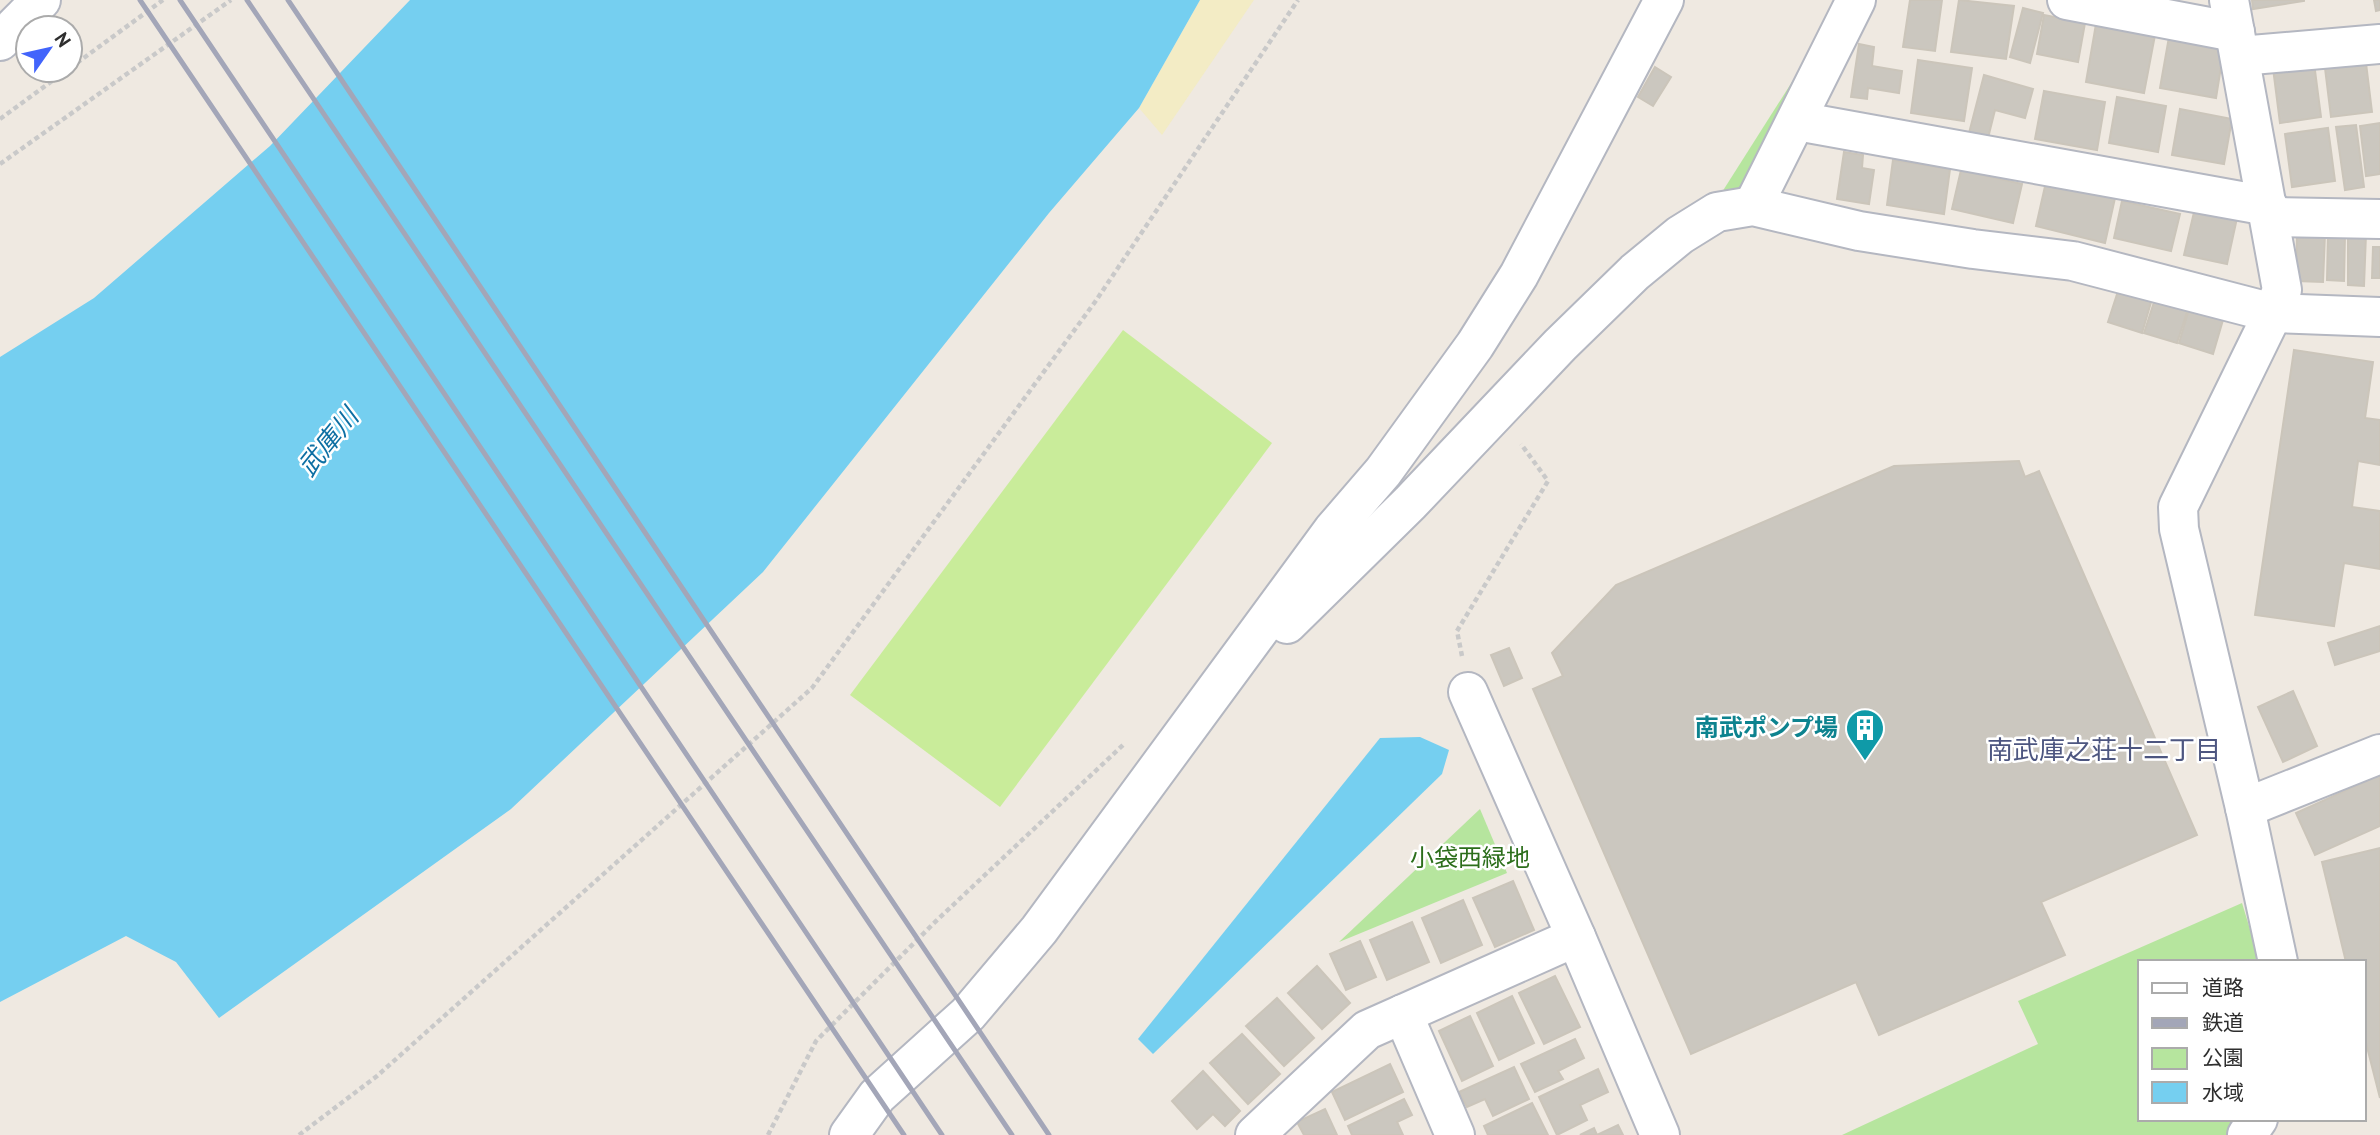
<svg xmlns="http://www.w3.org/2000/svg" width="2380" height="1135" font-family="'PT Sans','Noto Sans JP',sans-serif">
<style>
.green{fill:#b6e59e}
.sand{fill:#f3ecc5}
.pitch{fill:#c9ec9a}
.water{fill:#75cff0}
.building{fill:#cbc7bf;stroke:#cbc5ba;stroke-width:2}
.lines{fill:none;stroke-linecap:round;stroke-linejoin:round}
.street-casing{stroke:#b4b7c1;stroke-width:42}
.secondary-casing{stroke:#b4b7c1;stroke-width:42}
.path{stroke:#c9c9c9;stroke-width:4.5;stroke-dasharray:5 3.5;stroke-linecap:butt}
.street{stroke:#fff;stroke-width:38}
.secondary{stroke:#fff;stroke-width:38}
.rail{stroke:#a3a6b8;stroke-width:5}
.labels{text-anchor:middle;stroke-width:5;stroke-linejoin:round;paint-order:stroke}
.culture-label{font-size:24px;font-weight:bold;fill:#0d838f;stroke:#fff;text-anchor:end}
.park-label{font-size:24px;fill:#2c6e1b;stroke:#fff}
.water-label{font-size:26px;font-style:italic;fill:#0d6fa3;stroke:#fff}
.neighbourhood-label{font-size:26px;fill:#4d5680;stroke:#fff}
</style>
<rect width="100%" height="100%" fill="#efe9e1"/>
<g class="green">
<path d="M1844,0L1747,197L1717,200Z"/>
<path d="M1480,809L1507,873L1339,942Z"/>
<path d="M2242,903L2260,962H2140V1119H2239L2230,1135H1842L2038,1044L2018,1001Z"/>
</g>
<path class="sand" d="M1200,0H1254L1162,135L1139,108Z"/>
<path class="pitch" d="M1123,330L1272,443L1000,807L850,695Z"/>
<g class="water">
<path d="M410,0H1200L1139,108L1049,213L763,572L511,809L219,1018L176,962L126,936L0,1002V357L94,298L270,146Z"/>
<path d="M1420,737L1449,750L1442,774L1153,1054L1138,1039L1380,738Z"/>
</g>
<g class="building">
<path d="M1910,0H1942L1935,51L1903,47Z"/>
<path d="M1959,0L2014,6L2006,59L1951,52Z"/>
<path d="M2252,0H2304V1L2253,9Z"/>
<path d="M2374,0H2380V10L2376,11Z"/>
<path d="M2023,8L2043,13L2030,63L2010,57Z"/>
<path d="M2044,15L2085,23L2078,62L2037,54Z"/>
<path d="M2096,24L2155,35L2144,93L2086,82Z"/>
<path d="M2169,37L2224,48L2216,98L2160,88Z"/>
<path d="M1859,44L1874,47L1872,66L1902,71L1899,93L1868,88L1867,99L1851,97Z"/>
<path d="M1918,60L1972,68L1964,121L1911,113Z"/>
<path d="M2314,63L2321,117L2280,123L2273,68Z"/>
<path d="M2366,63L2372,112L2331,117L2325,68Z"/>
<path d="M1655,67L1671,77L1653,106L1638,97Z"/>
<path d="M1984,75L2033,89L2025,118L1995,110L1987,142L1968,137Z"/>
<path d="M2044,91L2105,102L2097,150L2035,139Z"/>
<path d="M2117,97L2166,106L2158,152L2109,143Z"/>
<path d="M2180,109L2232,119L2224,164L2172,155Z"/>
<path d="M2380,123V174L2366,176L2360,126Z"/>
<path d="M2356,125L2364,187L2345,190L2336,127Z"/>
<path d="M2328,128L2335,181L2292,187L2285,134Z"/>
<path d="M1844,152L1863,155L1862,168L1874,170L1869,204L1837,199Z"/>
<path d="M1893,160L1950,169L1944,214L1887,205Z"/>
<path d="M1961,170L2022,184L2013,223L1952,209Z"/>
<path d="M2046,182L2115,198L2105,243L2036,226Z"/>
<path d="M2122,201L2180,214L2171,251L2114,238Z"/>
<path d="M2195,208L2237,218L2227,264L2184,255Z"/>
<path d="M2297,233L2325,234L2323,282L2296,281Z"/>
<path d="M2328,233L2345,234L2344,281L2327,280Z"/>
<path d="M2348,234H2366L2364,286L2348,285Z"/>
<path d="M2373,247H2380V278H2372Z"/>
<path d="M2119,288L2152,299L2142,333L2108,322Z"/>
<path d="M2155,299L2188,309L2177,343L2144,333Z"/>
<path d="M2189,309L2223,320L2213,354L2179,343Z"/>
<path d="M2294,350L2373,362L2365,418L2380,420V465L2358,461L2352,507L2380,511V569L2344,563L2334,626L2255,615Z"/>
<path d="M2019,461L2025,477L2039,471L2197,835L2041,902L2065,955L1879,1035L1856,982L1691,1054L1533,689L1563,676L1552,653L1616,585L1894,466Z"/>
<path d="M2380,626V651L2335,665L2328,643Z"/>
<path d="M1509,648L1522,678L1504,686L1491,655Z"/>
<path d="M2293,691L2317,746L2283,762L2258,707Z"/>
<path d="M2380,775V826L2315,855L2296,813Z"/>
<path d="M2380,848V1098L2364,1035V962H2346L2322,862Z"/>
<path d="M1513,881L1534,930L1495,947L1473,898Z"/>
<path d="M1463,900L1482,945L1441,963L1422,918Z"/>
<path d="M1412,922L1429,962L1387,980L1370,940Z"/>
<path d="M1360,941L1376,977L1346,990L1330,954Z"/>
<path d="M1317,966L1350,1003L1322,1029L1288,993Z"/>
<path d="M1555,976L1580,1027L1544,1044L1519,993Z"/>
<path d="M1512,996L1534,1043L1499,1060L1477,1013Z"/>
<path d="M1277,998L1314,1038L1284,1066L1246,1026Z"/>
<path d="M1470,1016L1493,1066L1462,1081L1439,1031Z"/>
<path d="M1242,1034L1280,1074L1248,1104L1210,1063Z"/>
<path d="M1575,1039L1584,1058L1558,1071L1563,1079L1535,1092L1521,1064Z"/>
<path d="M1390,1064L1403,1092L1345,1120L1332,1092Z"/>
<path d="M1514,1067L1529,1099L1493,1116L1485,1099L1467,1107L1459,1092Z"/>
<path d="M1598,1069L1608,1092L1580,1105L1587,1120L1557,1135L1539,1097Z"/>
<path d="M1203,1071L1240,1111L1225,1126L1213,1114L1197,1129L1172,1101Z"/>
<path d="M1404,1099L1412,1115L1397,1122L1403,1135H1352L1348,1126Z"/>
<path d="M1532,1103L1548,1135H1488L1484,1126Z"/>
<path d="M1325,1109L1337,1135H1304L1297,1122Z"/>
<path d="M1618,1125L1623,1135H1580L1594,1128L1597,1135Z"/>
</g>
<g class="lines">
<defs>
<g id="street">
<path d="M2067,0L2235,32"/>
<path d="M2229,0L2282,290L2273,313L2178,507L2179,529L2245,808L2278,962"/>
<path d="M2240,56L2380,44"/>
<path d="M1797,121L2268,206"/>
<path d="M1753,206L1856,0"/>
<path d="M2270,217L2380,219"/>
<path d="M1287,624L1410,503L1560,345L1635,272L1680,235L1717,212L1753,206L1859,231L1973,249L2073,261L2273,313L2380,317"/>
<path d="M1468,692L1576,937L1660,1135"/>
<path d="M2245,808L2380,754"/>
<path d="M1403,1014L1455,1135"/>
<path d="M849,1135L877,1096L968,1014L1039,930L1333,530L1383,472L1475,345L1519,275L1664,0"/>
<path d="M1255,1135L1367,1030L1576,937"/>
<path d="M2247,1135L2258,1119"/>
</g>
<path id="secondary" d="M0,41L41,0"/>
</defs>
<use href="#street" class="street-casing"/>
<use href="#secondary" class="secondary-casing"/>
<g class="path">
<path d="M70,68L163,0"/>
<path d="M0,119L67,70"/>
<path d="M0,164L231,0"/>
<path d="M1462,656L1457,631L1548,481L1521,444"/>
<path d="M299,1135L377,1076L812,688L1095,302L1298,0"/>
<path d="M768,1135L816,1041L935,922L1123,745"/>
</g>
<use href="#street" class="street"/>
<use href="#secondary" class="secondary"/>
<g class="rail">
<path d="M140,0L904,1135"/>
<path d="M180,0L942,1135"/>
<path d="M247,0L1012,1135"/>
<path d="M288,0L1049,1135"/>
</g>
</g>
<defs>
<symbol id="building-pin" viewBox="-11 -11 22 30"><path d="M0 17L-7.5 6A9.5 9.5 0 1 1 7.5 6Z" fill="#0f9aa8" stroke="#fff"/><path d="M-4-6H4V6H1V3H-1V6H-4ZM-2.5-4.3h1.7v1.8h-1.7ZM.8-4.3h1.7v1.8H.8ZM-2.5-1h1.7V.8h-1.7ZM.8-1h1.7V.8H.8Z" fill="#fff"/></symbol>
</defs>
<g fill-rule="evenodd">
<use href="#building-pin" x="1843" y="706" width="44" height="60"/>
</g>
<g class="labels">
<g class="culture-label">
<text x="1838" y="736">南武ポンプ場</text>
</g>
<g class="park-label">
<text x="1470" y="866">小袋西緑地</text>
</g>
<g class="water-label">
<text transform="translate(328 442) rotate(-51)" y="9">武庫川</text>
</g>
<g class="neighbourhood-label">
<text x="2104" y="759">南武庫之荘十二丁目</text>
</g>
</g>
<rect x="2138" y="960" width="228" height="161" fill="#ffffff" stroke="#ababab" stroke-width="2"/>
<rect x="2152" y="983" width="35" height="10" fill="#ffffff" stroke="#ababab" stroke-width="2"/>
<text x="2202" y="995" font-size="21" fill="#2e2e2e">道路</text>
<rect x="2152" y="1018" width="35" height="10" fill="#a3a6b8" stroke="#ababab" stroke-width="2"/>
<text x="2202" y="1030" font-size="21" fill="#2e2e2e">鉄道</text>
<rect x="2152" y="1048" width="35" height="21" fill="#b6e59e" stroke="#ababab" stroke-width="2"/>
<text x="2202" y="1065" font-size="21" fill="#2e2e2e">公園</text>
<rect x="2152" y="1082" width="35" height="21" fill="#75cff0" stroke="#ababab" stroke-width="2"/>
<text x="2202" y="1100" font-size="21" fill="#2e2e2e">水域</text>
<g transform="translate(49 49) rotate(56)"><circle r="33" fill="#ffffff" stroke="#ababab" stroke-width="2"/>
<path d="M0-5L12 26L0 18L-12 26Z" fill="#4264fb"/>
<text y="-10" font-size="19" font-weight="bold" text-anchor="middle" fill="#2e2e2e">N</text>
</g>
</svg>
